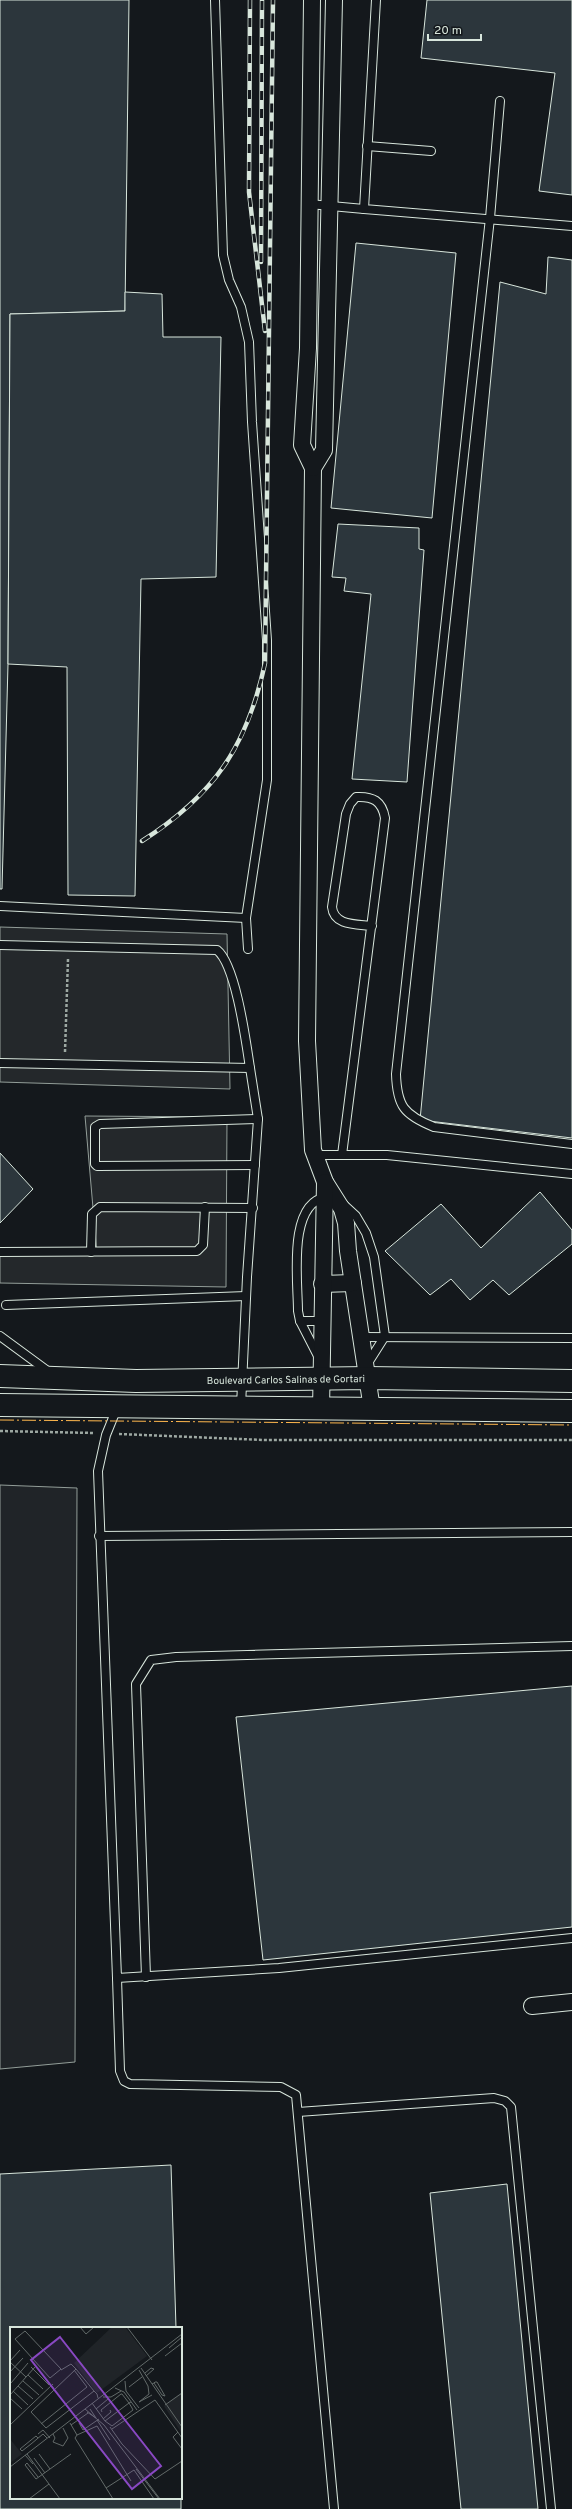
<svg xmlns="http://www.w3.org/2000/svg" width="572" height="2509" font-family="Overpass,sans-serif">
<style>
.green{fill:#202428;stroke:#939e99}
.parking{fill:#24282b;stroke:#939e99}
.building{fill:#2c363c;stroke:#d8e6dc}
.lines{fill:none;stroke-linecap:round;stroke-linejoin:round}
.lane-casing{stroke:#d8e6dc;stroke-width:10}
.street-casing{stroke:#d8e6dc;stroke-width:18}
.primary-casing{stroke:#d8e6dc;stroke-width:24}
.path{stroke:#9da8a2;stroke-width:2.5;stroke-dasharray:3 2;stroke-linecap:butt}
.lane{stroke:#14181c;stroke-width:8}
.street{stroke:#14181c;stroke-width:16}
.primary{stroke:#14181c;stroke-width:22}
.rail-casing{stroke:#d8e6dc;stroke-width:4.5}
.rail{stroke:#14181c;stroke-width:3;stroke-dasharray:9;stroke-linecap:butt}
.power{stroke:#ffb74d;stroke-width:1;stroke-dasharray:14 3 2 3;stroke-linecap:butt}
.labels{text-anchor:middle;stroke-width:3;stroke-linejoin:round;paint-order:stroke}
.street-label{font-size:10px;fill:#d8e6dc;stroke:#14181c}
.inset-road{fill:none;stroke:#626a69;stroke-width:1}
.view{fill:#8948c3;fill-opacity:0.15;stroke:#8948c3;stroke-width:2}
.inset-edge{fill:none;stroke:#d8e6dc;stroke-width:2}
</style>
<rect width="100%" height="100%" fill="#14181c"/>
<path class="green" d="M0,1485L77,1488L75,2062L0,2069Z"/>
<g class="parking">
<path d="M0,927L227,934L230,1089L0,1082Z"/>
<path d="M85,1116L227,1117L226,1287L0,1283V1248L97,1254Z"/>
</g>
<g class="building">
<path d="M0,0H129L125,311L10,314L8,664L2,889H0Z"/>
<path d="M427,0H572V195L539,191L555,73L421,58Z"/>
<path d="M356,243L456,253L432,518L331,508Z"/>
<path d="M548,257L572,260V1138L420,1120L500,282L546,294Z"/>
<path d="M125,292L162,294L163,337H221L216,577L141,579L135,896L68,895L67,667L8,664L10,314L125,311Z"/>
<path d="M338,524L419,528V549L424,550L407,782L352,779L371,594L344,591L346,578L332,577Z"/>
<path d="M0,1153L33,1189L0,1223Z"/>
<path d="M540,1192L572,1230V1244L509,1295L493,1280L470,1300L451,1279L430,1295L385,1251L441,1204L481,1248Z"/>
<path d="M572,1686V1927L263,1960L236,1717Z"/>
<path d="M171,2165L176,2328H11V2498H181V2509H0V2174Z"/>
<path d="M507,2184L538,2509H461L430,2193Z"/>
</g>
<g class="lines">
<defs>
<g id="lane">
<path d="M215,0L223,255L229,280L241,307L249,342L252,422L267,640V780L246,918L248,949"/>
<path d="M376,0L364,209L572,226"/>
<path d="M500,101L490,218L396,1074C397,1106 404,1115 434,1127L572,1144"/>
<path d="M367,146L431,151"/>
<path d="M309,204L364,209"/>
<path d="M0,906L246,918"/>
<path d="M0,945L217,950C236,965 246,1042 250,1068L0,1063"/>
<path d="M314,1155H387L572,1174"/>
<path d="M342,1155L385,818C382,801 373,796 356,797L350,804L346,814L332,907C334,926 356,924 372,926"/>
<path d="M255,1165L97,1166L95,1164V1127L100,1124L258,1119"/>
<path d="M343,1204L356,1216L366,1233L374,1257L385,1336L366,1366"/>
<path d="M0,1252L197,1251L203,1245L205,1207"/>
<path d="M91,1252L92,1214L100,1207L253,1208"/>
<path d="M6,1305L246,1296"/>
<path d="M300,1321H321"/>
<path d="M0,1336L49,1372"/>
<path d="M361,1337L572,1338"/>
<path d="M319,1358L300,1321L298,1311C298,1281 287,1202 327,1197"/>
<path d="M241,1406L247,1277L258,1119L250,1068"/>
<path d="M117,1408L106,1435L98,1471L117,1978L279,1968L572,1938"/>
<path d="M99,1536L572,1532"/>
<path d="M146,1977L136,1684L151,1660L176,1657L572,1646"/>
<path d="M117,1978L120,2071L124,2081L130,2084L281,2087L296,2095L334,2509"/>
<path d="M298,2112L494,2098L505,2101L511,2107L551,2509"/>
</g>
<g id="street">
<path d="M312,0L308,348L302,445L313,468L307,1041L313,1150L325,1182L342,1209L346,1223L348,1251L372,1409"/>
<path d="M313,468L324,450L334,0"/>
<path d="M322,1284L353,1283"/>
<path d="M321,1410L325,1182"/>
<path d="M532,2006L572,2002"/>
</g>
<g id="primary">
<path id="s1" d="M0,1376L136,1381L368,1378L572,1381"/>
<path d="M0,1405L572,1411"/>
</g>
</defs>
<use href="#lane" class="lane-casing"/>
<use href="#street" class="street-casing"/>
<use href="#primary" class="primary-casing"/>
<g class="path">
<path d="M65,1052L68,959"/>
<path d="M0,1431L94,1433"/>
<path d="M119,1434L264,1440H572"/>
</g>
<use href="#lane" class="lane"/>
<use href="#street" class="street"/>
<use href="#primary" class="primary"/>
<defs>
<g id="rail">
<path d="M250,0L249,192L265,331"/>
<path d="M261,262L262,0"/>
<path d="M142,841C214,795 247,747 265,663L273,0"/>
</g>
</defs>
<use href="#rail" class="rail-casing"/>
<use href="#rail" class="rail"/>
<path class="power" d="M0,1420L572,1425"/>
</g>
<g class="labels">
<g class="street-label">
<text dy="4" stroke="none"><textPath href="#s1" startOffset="286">Boulevard Carlos Salinas de Gortari</textPath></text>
</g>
</g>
<g transform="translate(10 2327)">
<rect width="172" height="172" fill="#14181c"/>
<path d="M102,0H115L137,29L87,66L64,36ZM172,65V107L154,79ZM0,112L12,127L0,136Z" fill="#202428"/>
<path class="inset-road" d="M70,0L76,7L84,0M117,0L142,33M159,21L172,10M155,29L172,16M0,34L10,23M0,35L16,50M21,40L39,58M131,41L172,100M51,42L40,51L5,12L15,4L16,5L51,42V43L61,37L66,42M129,43L138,59L139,67L129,75L142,68M0,45L13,31M135,46L141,41L144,42L136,49M18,48L33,62M13,54L29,68M115,54L116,64L129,81M1,56L18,36M142,57L144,56L145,55H147L155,69L152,68L144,56M8,59L23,72M119,60L132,50M105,61L114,65L127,83M3,64L18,78M84,64L36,101L21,85L66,42L84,64L87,67L88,71M0,68L25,40M93,70H101L111,64M0,71L12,82M82,76L95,94M155,78L172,66M75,82L94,98L150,172M86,82L98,72M77,85L86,91L80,82M92,85L91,83L111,67H112L119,76L122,81L123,83L102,99L95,94L119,76L121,75M93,92L101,85L100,83M87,93L100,113M60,96L67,108L87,99L121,154M69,96L73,103L89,92M31,97L77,60L64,43M0,98L43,57M61,98L78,86M100,100L112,117L145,152L172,134M102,102L145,73L172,111M168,105L163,110L172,122M28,107L33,103L40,111M43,107L45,111L43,115L53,119L58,111L53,101M67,108L65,111L103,172M28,111L26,109L10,122L12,124L21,117L33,107L37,111M17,127L50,172M29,127L40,142M15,128L23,137M24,131L35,146M15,138L26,152L61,127M15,138L17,136L28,150M0,140L172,7M126,142L149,172M96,161L124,143L144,172M19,172L39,157"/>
<path class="view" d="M50,10L151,139L122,162L21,33Z"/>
<rect width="172" height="172" class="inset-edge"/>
</g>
<path d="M428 34v6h53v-6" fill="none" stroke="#d8e6dc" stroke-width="2"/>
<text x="434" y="34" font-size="12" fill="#d8e6dc" stroke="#14181c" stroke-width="3" paint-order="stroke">20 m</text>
</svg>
